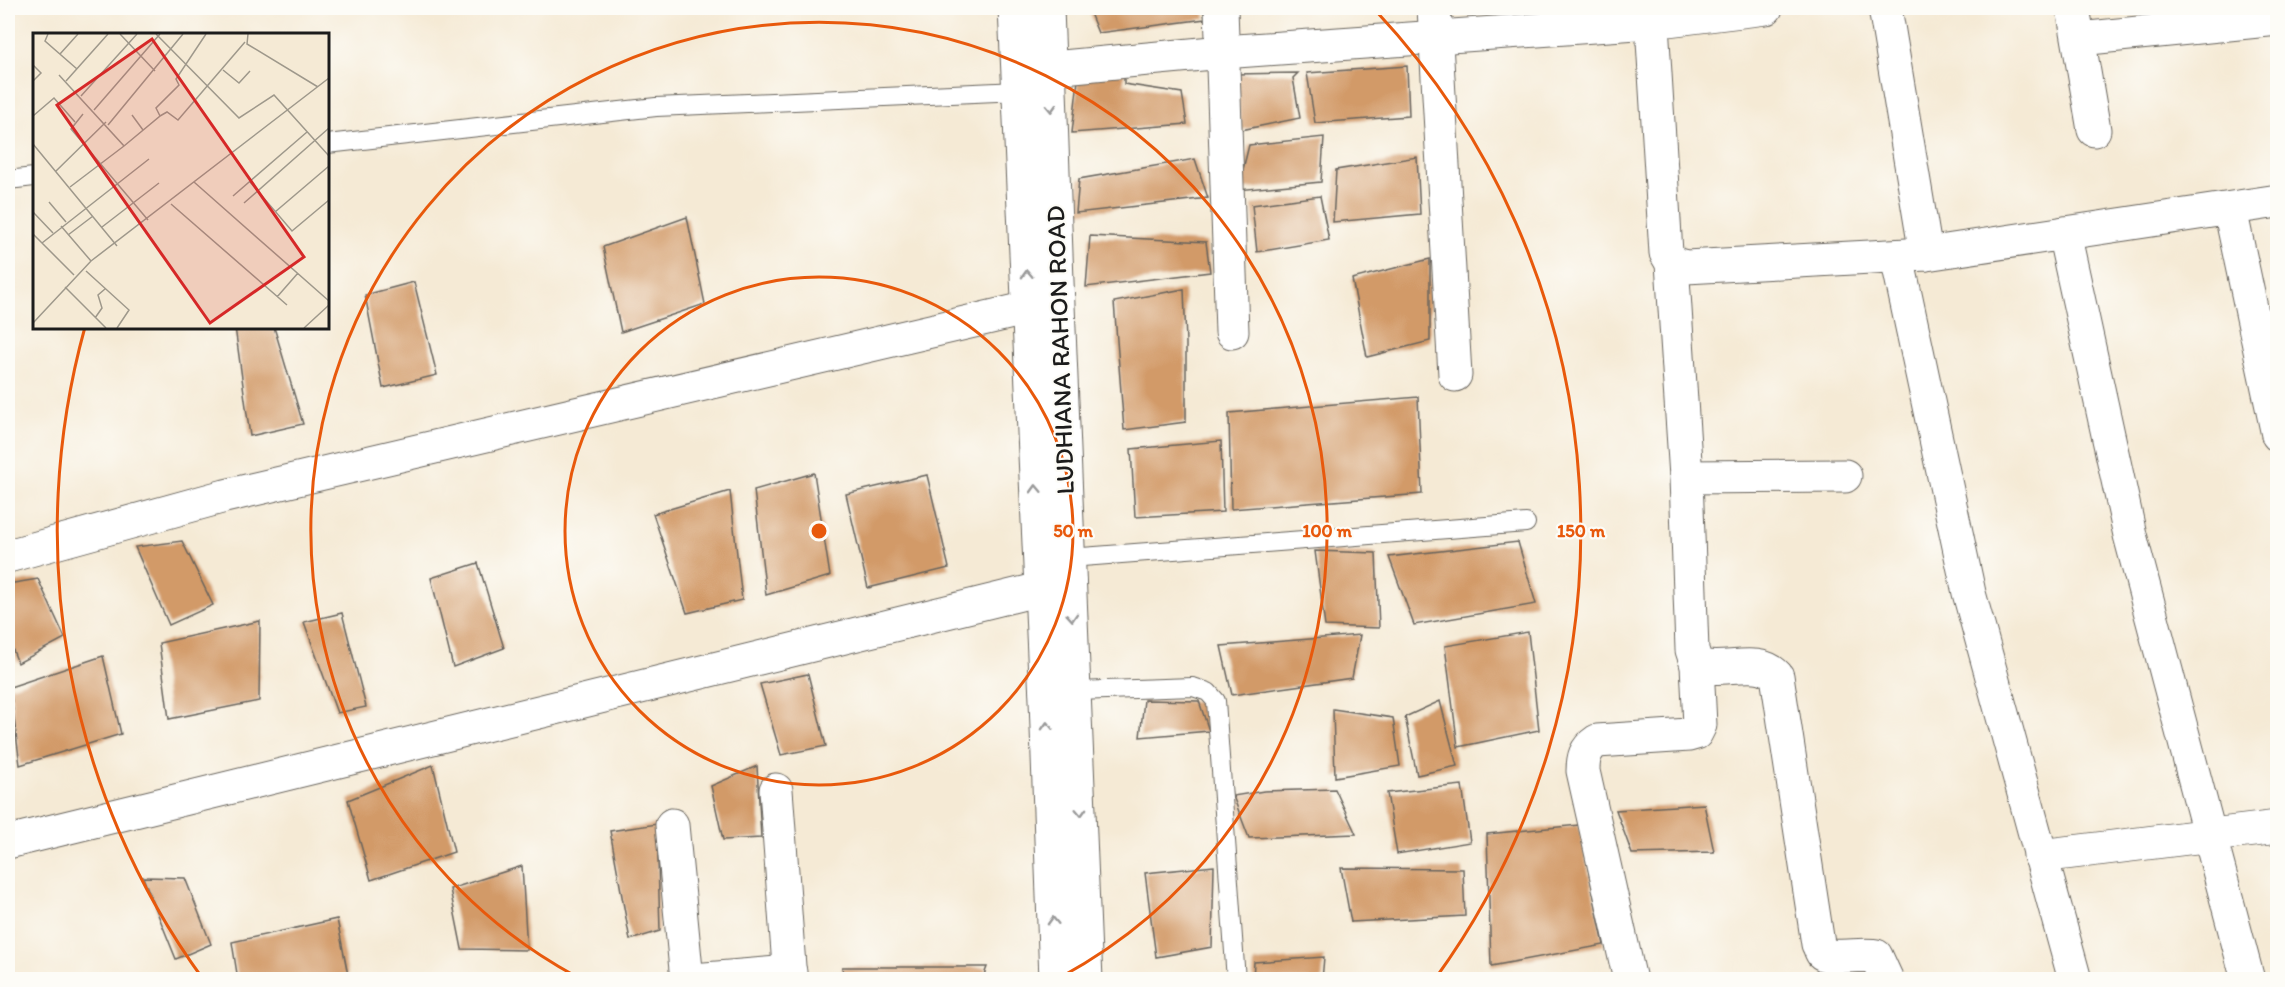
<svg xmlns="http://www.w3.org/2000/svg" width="2285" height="987" font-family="Itim,sans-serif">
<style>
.building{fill:#d29a68}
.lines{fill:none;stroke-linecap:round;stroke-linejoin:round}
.lane-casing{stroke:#68645d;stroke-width:20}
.street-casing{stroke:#68645d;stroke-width:35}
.primary-casing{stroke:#68645d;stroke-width:35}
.lane{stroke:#fff;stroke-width:18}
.street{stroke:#fff;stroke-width:33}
.primary{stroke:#fff;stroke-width:33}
.oneway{stroke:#999}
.ring{fill:none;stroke:#e8590c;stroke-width:3}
.labels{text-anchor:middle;stroke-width:4.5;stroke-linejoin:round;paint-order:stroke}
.street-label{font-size:26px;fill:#1c1c1c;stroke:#fdfcf7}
.inset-road{fill:none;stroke:#9e988b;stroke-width:1.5}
.view{fill:#d62828;fill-opacity:0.15;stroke:#d62828;stroke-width:3}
.inset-edge{fill:none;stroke:#1c1c1c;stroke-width:3}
.centre{fill:#e8590c;stroke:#fdfcf7;stroke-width:3}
.ring-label{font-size:18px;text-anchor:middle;font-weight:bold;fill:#e8590c;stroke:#fdfcf7;stroke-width:4.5;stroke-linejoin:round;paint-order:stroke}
</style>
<rect width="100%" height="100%" fill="#fdfcf7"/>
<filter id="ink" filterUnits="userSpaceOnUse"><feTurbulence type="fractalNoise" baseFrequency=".0167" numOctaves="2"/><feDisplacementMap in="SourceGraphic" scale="12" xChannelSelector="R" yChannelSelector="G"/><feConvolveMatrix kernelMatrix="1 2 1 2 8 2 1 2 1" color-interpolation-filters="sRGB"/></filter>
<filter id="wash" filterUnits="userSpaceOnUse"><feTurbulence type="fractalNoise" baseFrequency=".008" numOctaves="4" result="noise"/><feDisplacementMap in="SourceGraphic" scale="24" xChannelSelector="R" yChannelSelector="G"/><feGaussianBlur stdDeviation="1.35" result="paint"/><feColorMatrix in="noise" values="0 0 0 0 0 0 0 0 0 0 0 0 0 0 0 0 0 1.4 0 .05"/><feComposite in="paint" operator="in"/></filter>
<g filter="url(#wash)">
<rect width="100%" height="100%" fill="#f5ead5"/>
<g id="blocks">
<g class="building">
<path d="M1088,8H1203L1205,19L1098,33Z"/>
<path d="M1407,66L1409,116L1315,123L1307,73Z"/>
<path d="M1124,70V84L1182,93L1187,124L1072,133L1078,80Z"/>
<path d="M1298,73L1293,78L1300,118L1241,130L1235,74Z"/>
<path d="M1324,137L1321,182L1238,190L1249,145Z"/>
<path d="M1417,157L1420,214L1333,222L1336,170Z"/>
<path d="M1195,159L1208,198L1076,213L1079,179Z"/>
<path d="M1320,196L1329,240L1257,252L1252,205Z"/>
<path d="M687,217L705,304L621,332L603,247Z"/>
<path d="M1090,236L1206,242L1210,272L1086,287Z"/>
<path d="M1430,259V341L1367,357L1352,279Z"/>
<path d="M414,282L437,375L383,388L365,295Z"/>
<path d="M1184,289L1186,343V422L1124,430L1114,302Z"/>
<path d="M235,327H274L303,424L250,436Z"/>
<path d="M1418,397L1422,494L1231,509L1229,413Z"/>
<path d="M1221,441L1223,512L1135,517L1131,449Z"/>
<path d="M814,473L830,576L766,595L754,490Z"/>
<path d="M927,475L949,568L868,588L846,494Z"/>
<path d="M730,491L742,600L687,613L653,514Z"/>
<path d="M182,541L213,605L169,625L135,547Z"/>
<path d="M1518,542L1536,604L1414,625L1389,557Z"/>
<path d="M1315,551L1376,553L1379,628L1325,626Z"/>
<path d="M478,563L504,648L453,667L431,578Z"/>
<path d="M38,579L65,638L18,663L8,638V584Z"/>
<path d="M342,613L366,707L337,713L304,622Z"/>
<path d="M260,621L259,701L169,719L159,643Z"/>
<path d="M1528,632L1539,730L1458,747L1445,646Z"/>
<path d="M1360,635L1352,678L1232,695L1221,646Z"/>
<path d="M103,656L121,734L20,765L10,687Z"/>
<path d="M808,674L826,746L781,755L760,684Z"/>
<path d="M1144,700L1199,701L1209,731L1140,737Z"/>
<path d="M1440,701L1457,766L1417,775L1405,717Z"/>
<path d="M1333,709L1393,718L1400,766L1335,777Z"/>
<path d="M433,765L454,852L371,880L348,800Z"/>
<path d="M757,766L761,838L723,840L711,786Z"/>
<path d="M1462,785L1470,842L1397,854L1387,793Z"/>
<path d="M1335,789L1356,834L1249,838L1233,796L1264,791Z"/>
<path d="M1704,804L1714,852L1632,854L1616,810Z"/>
<path d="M657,824L660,931L630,940L610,831Z"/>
<path d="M1579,825L1604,945L1491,966L1487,834Z"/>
<path d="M522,866L527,950L462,949L450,889Z"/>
<path d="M1214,866L1212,947L1156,957L1145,873Z"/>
<path d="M1341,868L1463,869L1465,916L1351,922Z"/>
<path d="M143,877L185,878L211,944L176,959Z"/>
<path d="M337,919L348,975L296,980H238L232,942Z"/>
<path d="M1324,957L1322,980H1253L1254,962Z"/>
<path d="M842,967H987L982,980H844Z"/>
<path d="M1722,976V980H1688V978Z"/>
</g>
</g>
</g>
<g filter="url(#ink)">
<use href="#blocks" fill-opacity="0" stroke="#68645d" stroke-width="1.5"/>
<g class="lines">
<defs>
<g id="lane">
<path d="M327,144L656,107L1019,91"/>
<path d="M8,180L34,177"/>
<path d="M1069,558L1526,523"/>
<path d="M1077,691L1193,687L1208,692L1216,701L1236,980"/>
</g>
<g id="street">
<path d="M1221,8L1232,332"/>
<path d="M1434,8L1455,375"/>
<path d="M1651,8L1666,253L1672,263L1686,267L1926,254L2278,201"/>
<path d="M1885,8L1926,254"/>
<path d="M2073,8L2094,130"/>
<path d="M2079,39L2278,19"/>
<path d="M1020,71L1223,52L1651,22L1766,8"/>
<path d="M2230,209L2278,435"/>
<path d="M2064,233L2130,535L2248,980"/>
<path d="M1897,257L1969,593L2075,980"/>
<path d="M1672,263L1686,477L1692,650L1697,665C1722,674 1758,655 1777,676L1818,944C1819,945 1821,952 1822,953C1828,960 1865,953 1876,956L1887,980"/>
<path d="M1686,477L1845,476"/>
<path d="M8,556L225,496L1029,308"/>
<path d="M776,790L790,980"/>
<path d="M672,825L687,980"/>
<path d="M8,842L1069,582"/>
<path d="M2040,856L2278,827"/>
<path d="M693,980L790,972"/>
<path d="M1630,980L1583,771C1583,758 1585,749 1597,741L1689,735L1696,733L1700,725L1697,665"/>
</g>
<g id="primary">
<path d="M1015,8L1046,700L1056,980"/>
<path d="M1047,8C1057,332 1075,655 1086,980"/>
</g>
</defs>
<use href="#lane" class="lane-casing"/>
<use href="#street" class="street-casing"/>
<use href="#primary" class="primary-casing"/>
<use href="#lane" class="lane"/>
<use href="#street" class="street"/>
<use href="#primary" class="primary"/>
</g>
<defs><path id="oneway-chevron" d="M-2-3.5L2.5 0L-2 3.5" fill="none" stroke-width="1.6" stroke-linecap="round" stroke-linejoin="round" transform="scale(1.5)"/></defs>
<g class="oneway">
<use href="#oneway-chevron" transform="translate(1051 108) rotate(88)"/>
<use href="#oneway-chevron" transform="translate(1027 274) rotate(-92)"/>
<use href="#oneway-chevron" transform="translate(1036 489) rotate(-92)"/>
<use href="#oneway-chevron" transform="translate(1072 617) rotate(86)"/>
<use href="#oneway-chevron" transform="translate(1047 726) rotate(-92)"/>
<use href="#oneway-chevron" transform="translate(1081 812) rotate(88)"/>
<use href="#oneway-chevron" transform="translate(1053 921) rotate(-92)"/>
</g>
</g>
<g class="ring">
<circle cx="819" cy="531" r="254"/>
<path d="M577 977A508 508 0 1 1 1061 977"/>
<path d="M203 979A762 762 0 0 1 85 327M1376 11A762 762 0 0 1 1435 979"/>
</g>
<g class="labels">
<g class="street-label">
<text transform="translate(1060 350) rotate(-92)" y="9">LUDHIANA RAHON ROAD</text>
</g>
</g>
<g transform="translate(33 33)">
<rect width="296" height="296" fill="#f5ead5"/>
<path class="inset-road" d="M15,1L12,8L44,36M87,1L122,38M123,1L206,85L241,62L296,123M215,1L214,11L285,54M27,21L45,1M0,32L8,40L0,48M190,37L206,50L217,38M26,42L91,113L37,154M33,48L75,1M48,63L104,1M61,77L127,1M50,81L38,96L115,187M99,82L110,97M0,83L21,65L42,89M127,83L134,79L145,87L212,9M75,92L150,1M0,111L84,213M91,113L127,83L123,75L146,52L143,46L173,1M23,138L73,89M161,149L296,268M217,149L259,198L296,167M200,163L274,99M16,169L33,189M211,170L296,95M138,171L254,272M0,179L20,200M242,179L296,133M28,193L58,228M69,194L126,150M0,201L41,242M35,202L60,183M9,210L116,126M53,238L96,277L84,295M32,254L73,295M244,264L265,240M62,285L69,275L65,262L72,256M0,290L58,228L296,45M271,295L296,272"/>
<path class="view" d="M119,6L271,224L177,290L24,72Z"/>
<rect width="296" height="296" class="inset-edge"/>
</g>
<circle cx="819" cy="531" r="9" class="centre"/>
<g class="ring-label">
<text x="1073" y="537">50 m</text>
<text x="1327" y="537">100 m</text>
<text x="1581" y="537">150 m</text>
</g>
<rect width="2285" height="987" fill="none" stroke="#fdfcf7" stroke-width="30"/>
</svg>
